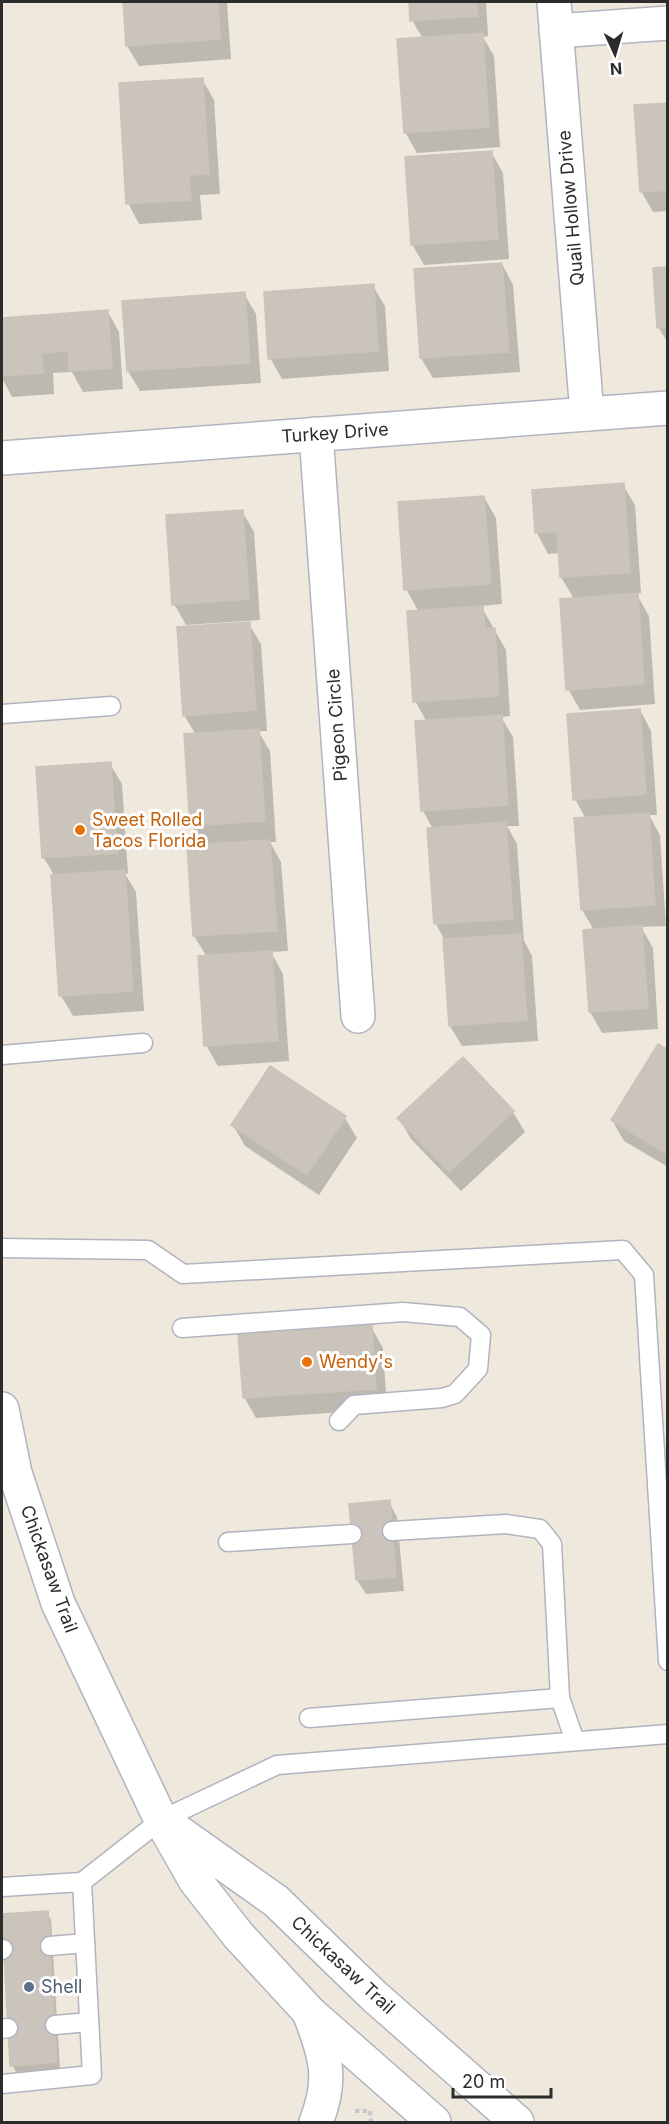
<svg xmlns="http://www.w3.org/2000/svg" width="669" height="2124" font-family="Inter,sans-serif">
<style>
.shadow{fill:#0003}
.building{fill:#cac4bd;stroke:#cac4b7;stroke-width:1.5}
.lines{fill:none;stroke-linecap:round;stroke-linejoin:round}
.service-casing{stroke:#b2b3c0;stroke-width:21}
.minor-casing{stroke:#b2b3c0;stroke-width:36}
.tertiary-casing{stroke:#b2b3c0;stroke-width:36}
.path{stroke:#c8c8c8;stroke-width:4;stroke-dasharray:4.5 3;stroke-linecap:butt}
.service{stroke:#fff;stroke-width:18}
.minor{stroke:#fff;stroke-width:33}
.tertiary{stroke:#fff;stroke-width:33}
.food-dot{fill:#e8710a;stroke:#fff;stroke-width:2}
.service-dot{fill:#5c6f8a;stroke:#fff;stroke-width:2}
.labels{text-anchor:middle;stroke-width:6;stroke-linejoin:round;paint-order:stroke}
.street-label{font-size:18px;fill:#2c2c2c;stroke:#fff}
.food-label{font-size:18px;fill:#c56008;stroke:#fff;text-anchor:start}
.service-label{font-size:18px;fill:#4e5e75;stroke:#fff;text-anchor:start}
</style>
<rect width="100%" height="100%" fill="#eee8dd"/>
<g class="shadow">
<path d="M124,2H227L231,59L139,66L127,46Z"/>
<path d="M411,2H486L488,36L483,37L494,56L500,147L417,153L405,132L423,39L412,20Z"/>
<path d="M202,79L214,100L220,194L200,195L202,220L139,224L128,203Z"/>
<path d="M668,104V211L653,212L641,191Z"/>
<path d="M491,152L503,173L509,259L424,265L412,244Z"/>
<path d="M502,264L513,285L520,372L433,378L421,358Z"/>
<path d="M668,269V343L658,327Z"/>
<path d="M373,286L385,306L389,371L282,379L270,358Z"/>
<path d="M244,294L256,314L261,383L140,391L128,371Z"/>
<path d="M108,312L119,332L123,389L83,392L72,372L53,373L54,394L12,397L2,378V319Z"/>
<path d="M623,485L635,505L641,593H636L649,616L655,704L580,710L568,689L574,599L561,577L560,553L548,554L537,533L534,491Z"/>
<path d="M484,497L496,518L502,604L481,606L506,650L510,716L501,717L513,737L519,826H507L517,844L524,941L532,956L538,1041L462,1046L450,1026L444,939L436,924L433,829L423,811L427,722L415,701L419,612L406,589Z"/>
<path d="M242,511L254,532L260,620L186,625L174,604Z"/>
<path d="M249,624L261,644L267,731H258L270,751L276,842H270L281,862L288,951L271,952L283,974L289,1061L218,1066L206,1045L207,957L194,936L203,846L192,826L186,736L196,735L184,715Z"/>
<path d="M640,710L651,731L657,815H649L660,835L666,926L641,927L653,948L658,1029L602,1033L590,1012L585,931L594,930L582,910L586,819L575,799Z"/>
<path d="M110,764L122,784L128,873L125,874L136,892L144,1011L73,1016L61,996L55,877L44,858Z"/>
<path d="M668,1052V1167L624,1141L612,1120Z"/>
<path d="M513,1112L525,1132L461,1191L411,1139L399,1118Z"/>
<path d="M345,1118L357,1138L319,1195L245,1146L233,1125Z"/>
<path d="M371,1327L383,1348L387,1409L256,1418L244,1397Z"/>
<path d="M389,1502L397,1517L404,1591L366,1594L357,1580Z"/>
<path d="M47,1913L51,1920L60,2069L16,2072L12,2065Z"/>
</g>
<g class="building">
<path d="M123,2H218L220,39L126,46Z"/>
<path d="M409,2H476L478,16L410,21Z"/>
<path d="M483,33L489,127L404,133L397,39Z"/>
<path d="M203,78L209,174L189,175L191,200L126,204L119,83Z"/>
<path d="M668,103V190L640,192L634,105Z"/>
<path d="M492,151L498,239L411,245L405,157Z"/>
<path d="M502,263L509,352L420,358L414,269Z"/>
<path d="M668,267V327L657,328L653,268Z"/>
<path d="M374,284L378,351L268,359L264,292Z"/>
<path d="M245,292L250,363L127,371L122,301Z"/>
<path d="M108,310L112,368L69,371L68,351L42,353L43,373L2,376V318Z"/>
<path d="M624,483L630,573L560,577L557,532L535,533L532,490Z"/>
<path d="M484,496L491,584L404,590L398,502Z"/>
<path d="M243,510L249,599L172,605L166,515Z"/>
<path d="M638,593L644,684L566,690L560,599Z"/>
<path d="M483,606L485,628H495L499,696L413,702L407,611Z"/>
<path d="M250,622L256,710L183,716L177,627Z"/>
<path d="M640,709L646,794L573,800L567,714Z"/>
<path d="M502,715L508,805L421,811L415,721Z"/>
<path d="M259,729L265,821L190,826L184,734Z"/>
<path d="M111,762L117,853L42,858L36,767Z"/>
<path d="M649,813L655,905L581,910L574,818Z"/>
<path d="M506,822L513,919L434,924L427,828Z"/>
<path d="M270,840L277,931L193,936L187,845Z"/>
<path d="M125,870L133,991L59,996L51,875Z"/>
<path d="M642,925L648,1008L589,1012L583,930Z"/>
<path d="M521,934L527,1020L449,1026L443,939Z"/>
<path d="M272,951L278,1041L204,1046L198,956Z"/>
<path d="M658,1044L668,1050V1155L611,1120Z"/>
<path d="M463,1057L514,1111L449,1172L397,1118Z"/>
<path d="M270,1066L346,1116L307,1175L231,1125Z"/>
<path d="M372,1325L376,1389L243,1398L238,1335Z"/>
<path d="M390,1500L396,1577L356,1580L349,1504Z"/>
<path d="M48,1911L57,2062L10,2066L2,1914Z"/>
</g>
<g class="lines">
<defs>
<g id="service">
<path d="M2,714L111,706"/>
<path d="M2,1055L143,1043"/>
<path d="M2,1248L148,1250L183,1274L623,1250L644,1275L668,1661"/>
<path d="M182,1328L403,1312L460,1317L481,1335L478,1369L455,1394L442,1398L354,1405L339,1421"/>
<path d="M392,1531L506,1524L540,1529L552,1544L560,1698L575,1741"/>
<path d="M228,1542L352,1534"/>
<path d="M309,1718L560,1698"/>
<path d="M82,1882L161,1820L277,1765L668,1734"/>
<path d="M2,1887L82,1882L92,2075L2,2084"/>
<path d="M50,1946L85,1943"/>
<path d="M2,1950L3,1949"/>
<path d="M55,2025L89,2022"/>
<path d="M2,2029L8,2028"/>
</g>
<g id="minor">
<path d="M554,2L587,414"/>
<path d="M556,31L668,23"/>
<path d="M316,434L358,1016"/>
<path d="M2,458L668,408"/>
</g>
<g id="tertiary">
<path d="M2,1409L15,1473L58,1603L161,1820L195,1880L238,1935L310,2013L434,2122"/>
<path d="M170,1826L276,1901L374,1996L517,2122"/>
<path d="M310,2015C326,2056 333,2080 316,2122"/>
</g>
</defs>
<use href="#service" class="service-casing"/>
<use href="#minor" class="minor-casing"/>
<use href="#tertiary" class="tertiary-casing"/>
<g class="path">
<path d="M355,2111H370"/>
<path d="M370,2111L371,2122"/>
</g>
<use href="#service" class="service"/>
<use href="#minor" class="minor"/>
<use href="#tertiary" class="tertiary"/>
</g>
<g class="food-dot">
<circle cx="80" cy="830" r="6"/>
<circle cx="307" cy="1362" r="6"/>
</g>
<circle class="service-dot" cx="29" cy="1987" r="6"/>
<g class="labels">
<g class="street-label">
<text transform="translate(571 208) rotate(-95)" y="6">Quail Hollow Drive</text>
<text transform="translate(335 433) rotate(-4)" y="6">Turkey Drive</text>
<text transform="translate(337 725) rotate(-94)" y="6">Pigeon Circle</text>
<text transform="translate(49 1569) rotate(70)" y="6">Chickasaw Trail</text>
<text transform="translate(343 1965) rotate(43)" y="6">Chickasaw Trail</text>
</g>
<g class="food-label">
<text x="92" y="826">Sweet Rolled<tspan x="92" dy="21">Tacos Florida</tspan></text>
<text x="319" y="1368">Wendy's</text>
</g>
<g class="service-label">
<text x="41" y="1993">Shell</text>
</g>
</g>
<rect width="669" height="2124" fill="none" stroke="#2c2c2c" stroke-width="6"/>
<g transform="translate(615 54) rotate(176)" stroke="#ffffff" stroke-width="4.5" paint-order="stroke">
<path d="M0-4.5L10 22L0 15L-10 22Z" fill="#2c2c2c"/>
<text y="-9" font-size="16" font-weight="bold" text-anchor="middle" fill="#2c2c2c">N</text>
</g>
<path d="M453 2088v9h98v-9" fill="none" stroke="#2c2c2c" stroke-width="3"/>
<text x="462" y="2088" font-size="18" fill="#2c2c2c" stroke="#ffffff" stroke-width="4.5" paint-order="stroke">20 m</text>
</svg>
